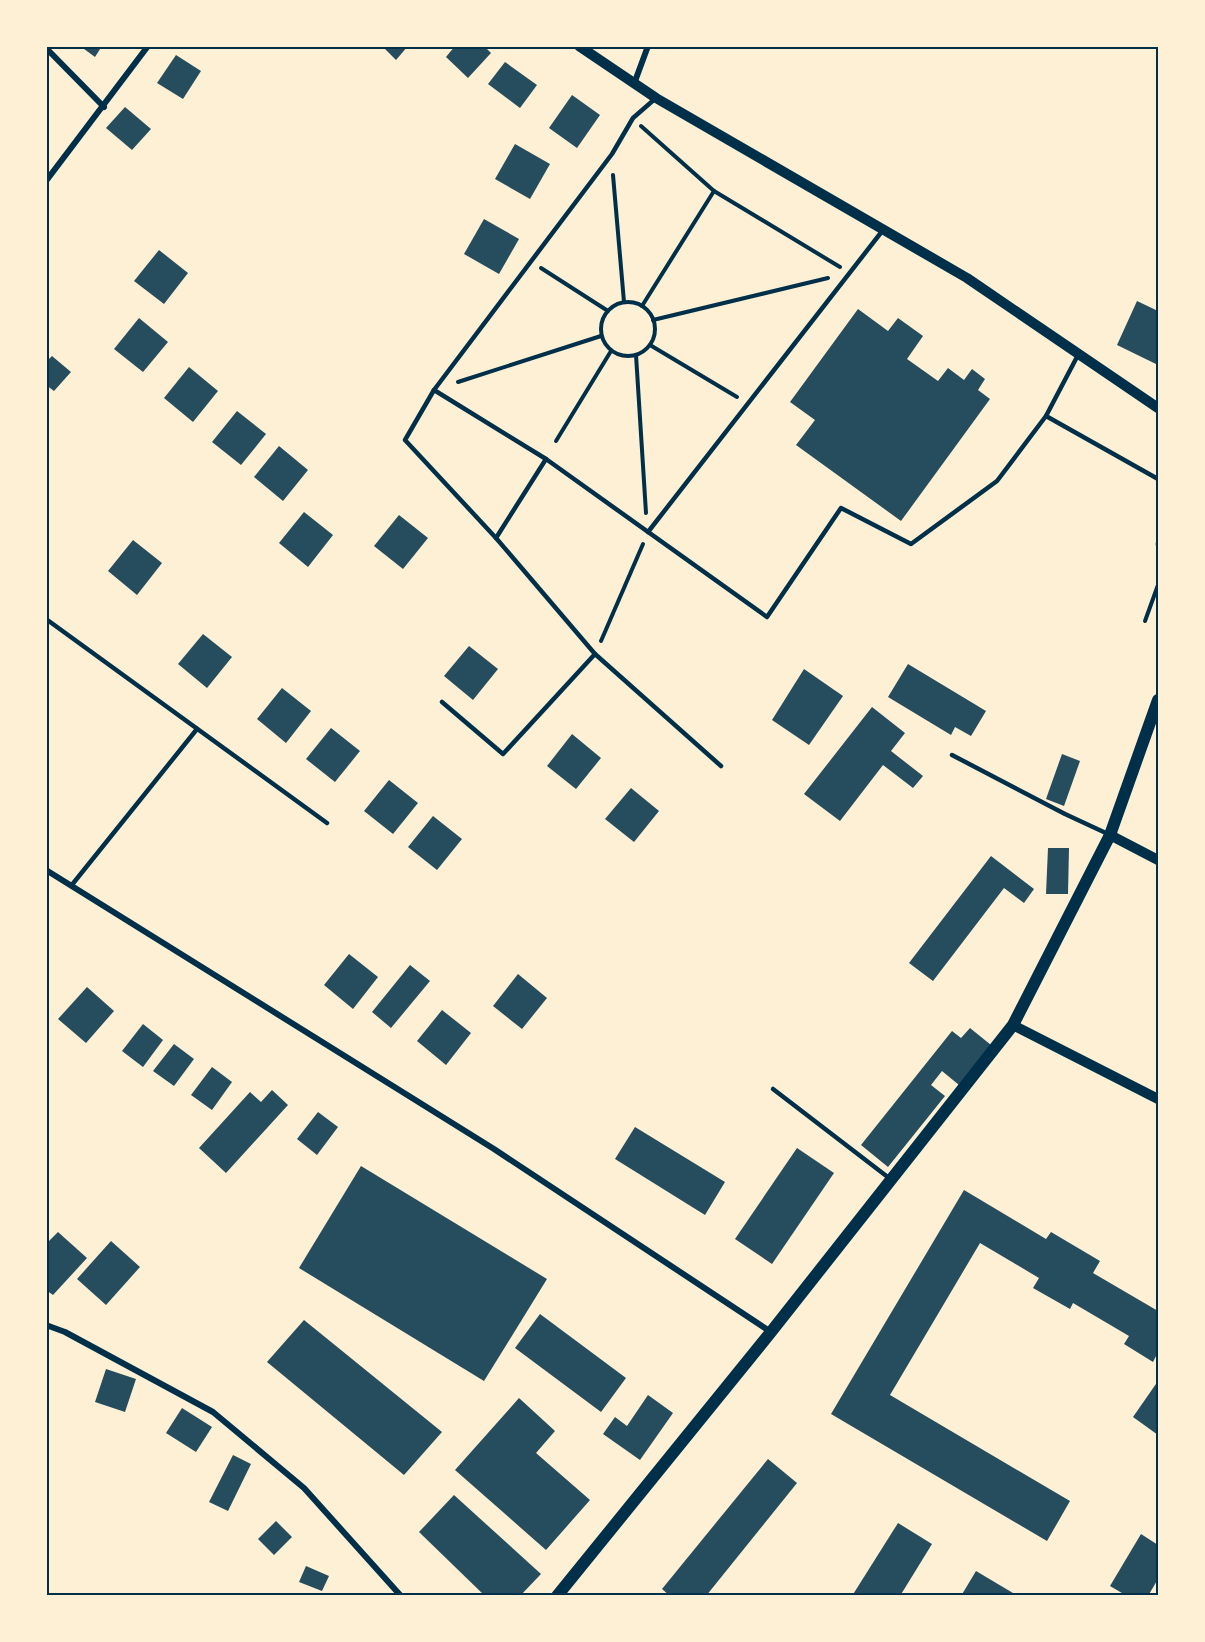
<svg xmlns="http://www.w3.org/2000/svg" width="1205" height="1642" font-family="Overpass,sans-serif">
<style>
.building{fill:#264d5e}
.lines{fill:none;stroke-linecap:round;stroke-linejoin:round}
.path{stroke:#003049;stroke-width:4}
.service{stroke:#003049;stroke-width:4.5}
.minor{stroke:#003049;stroke-width:6}
.tertiary{stroke:#003049;stroke-width:10}
.secondary{stroke:#003049;stroke-width:12}
.neatline{fill:none;stroke:#003049;stroke-width:2}
</style>
<rect width="100%" height="100%" fill="#fdf0d5"/>
<g class="building">
<path d="M80,46H102L95,57Z"/>
<path d="M382,46H408L396,60Z"/>
<path d="M455,46H484L491,53L468,78L446,57Z"/>
<path d="M176,55L201,71L183,99L157,83Z"/>
<path d="M505,62L537,85L520,108L488,84Z"/>
<path d="M572,95L600,115L577,148L549,128Z"/>
<path d="M125,107L151,129L132,150L106,128Z"/>
<path d="M515,144L550,164L530,199L495,179Z"/>
<path d="M484,219L519,239L499,274L464,254Z"/>
<path d="M159,250L188,273L164,304L134,281Z"/>
<path d="M1137,301L1158,311V365L1117,345Z"/>
<path d="M858,309L888,331L898,318L923,336L907,359L938,381L948,368L964,380L972,369L985,379L978,390L990,399L901,521L796,445L815,420L790,402Z"/>
<path d="M139,318L168,342L143,372L114,349Z"/>
<path d="M52,356L71,372L54,391L46,385V362Z"/>
<path d="M189,367L218,391L193,422L164,398Z"/>
<path d="M237,411L266,434L241,465L212,442Z"/>
<path d="M279,446L308,470L283,501L254,477Z"/>
<path d="M304,512L333,535L308,567L279,543Z"/>
<path d="M399,515L428,538L403,569L374,546Z"/>
<path d="M133,540L162,563L137,595L108,571Z"/>
<path d="M203,634L232,657L207,688L178,664Z"/>
<path d="M469,646L498,669L473,700L444,676Z"/>
<path d="M908,664L986,711L971,736L955,727L951,735L888,697Z"/>
<path d="M804,669L843,696L809,745L772,720Z"/>
<path d="M282,688L311,711L286,743L257,719Z"/>
<path d="M872,707L905,733L891,751L923,776L913,788L883,765L840,821L804,794Z"/>
<path d="M331,728L360,751L335,782L306,759Z"/>
<path d="M572,734L601,758L576,789L547,766Z"/>
<path d="M1062,754L1080,761L1064,806L1046,799Z"/>
<path d="M389,780L418,803L393,834L364,811Z"/>
<path d="M631,788L659,811L634,842L605,819Z"/>
<path d="M433,816L462,839L437,870L408,847Z"/>
<path d="M1048,848H1069L1068,894H1046Z"/>
<path d="M991,856L1034,889L1024,903L1004,888L933,981L909,963Z"/>
<path d="M349,954L378,977L353,1009L324,985Z"/>
<path d="M410,965L430,981L391,1028L372,1012Z"/>
<path d="M518,974L547,998L522,1029L493,1006Z"/>
<path d="M87,987L114,1011L86,1043L58,1019Z"/>
<path d="M442,1010L471,1033L446,1065L417,1041Z"/>
<path d="M143,1024L163,1040L143,1067L122,1051Z"/>
<path d="M970,1028L991,1045L959,1085L942,1071L931,1085L945,1096L888,1167L861,1145L952,1031L961,1038Z"/>
<path d="M174,1044L194,1059L174,1086L153,1071Z"/>
<path d="M212,1067L232,1082L212,1110L191,1095Z"/>
<path d="M272,1090L288,1105L226,1173L199,1148L250,1092L261,1102Z"/>
<path d="M318,1112L338,1127L317,1155L297,1139Z"/>
<path d="M635,1127L725,1182L705,1215L615,1159Z"/>
<path d="M797,1148L834,1173L772,1264L735,1239Z"/>
<path d="M361,1166L547,1279L484,1381L299,1268Z"/>
<path d="M964,1190L1046,1239L1051,1232L1100,1261L1093,1273L1158,1311V1352L1153,1362L1124,1344L1129,1336L1073,1303L1070,1309L1033,1288L1039,1278L980,1243L890,1395L1070,1501L1047,1541L831,1414Z"/>
<path d="M58,1232L87,1258L53,1295L46,1290V1244Z"/>
<path d="M111,1241L140,1267L106,1305L77,1279Z"/>
<path d="M540,1314L626,1378L601,1412L515,1348Z"/>
<path d="M304,1320L442,1432L404,1475L267,1362Z"/>
<path d="M106,1369L136,1379L125,1412L95,1402Z"/>
<path d="M1158,1381V1435L1133,1417Z"/>
<path d="M648,1395L673,1413L640,1460L603,1434L615,1417L627,1426Z"/>
<path d="M519,1398L555,1431L536,1453L590,1500L546,1550L455,1470Z"/>
<path d="M182,1408L212,1427L196,1452L166,1433Z"/>
<path d="M233,1455L251,1464L228,1511L209,1502Z"/>
<path d="M768,1459L797,1483L706,1596H670L662,1589Z"/>
<path d="M454,1495L541,1574L520,1596H485L419,1532Z"/>
<path d="M276,1521L292,1537L274,1555L258,1539Z"/>
<path d="M898,1523L932,1544L900,1596H852Z"/>
<path d="M1141,1534L1158,1545V1579L1148,1596H1127L1110,1586Z"/>
<path d="M306,1566L329,1576L322,1591L299,1582Z"/>
<path d="M976,1571L1018,1596H961Z"/>
</g>
<g class="lines">
<g class="path">
<path d="M641,126L714,191L840,267"/>
<path d="M613,175L624,302"/>
<path d="M541,268L608,311"/>
<circle cx="628" cy="329" r="27"/>
<path d="M642,306L714,191"/>
<path d="M653,320L828,278"/>
<path d="M650,345L737,397"/>
<path d="M636,355L646,513"/>
<path d="M458,382L601,336"/>
<path d="M556,441L611,351"/>
<path d="M1145,621L1158,585"/>
<path d="M601,641L643,544"/>
</g>
<g class="service">
<path d="M656,98L633,118L612,154L434,390L405,440L496,538L595,654L721,766"/>
<path d="M434,390L546,459L767,617L841,508L911,544L997,481L1046,416L1158,479"/>
<path d="M1046,416L1078,355"/>
<path d="M648,532L883,230"/>
<path d="M496,538L546,459"/>
<path d="M1158,543V545"/>
<path d="M46,619L327,823"/>
<path d="M442,702L503,754L595,654"/>
<path d="M952,755L1065,814L1108,834"/>
<path d="M71,886L197,729"/>
<path d="M773,1089L889,1178"/>
</g>
<g class="minor">
<path d="M46,48L104,107"/>
<path d="M634,84L648,46"/>
<path d="M46,181L148,46"/>
<path d="M46,870L494,1149L771,1332"/>
<path d="M46,1325L65,1332L213,1412L304,1488L401,1596"/>
</g>
<g class="tertiary">
<path d="M579,46L656,98L967,278L1158,408"/>
<path d="M1110,835L1158,860"/>
<path d="M1013,1025L1158,1099"/>
</g>
<path class="secondary" d="M557,1596L771,1332L1013,1025L1110,835L1158,700"/>
</g>
<rect width="1205" height="1642" fill="none" stroke="#fdf0d5" stroke-width="96"/>
<rect x="48" y="48" width="1109" height="1546" class="neatline"/>
</svg>
